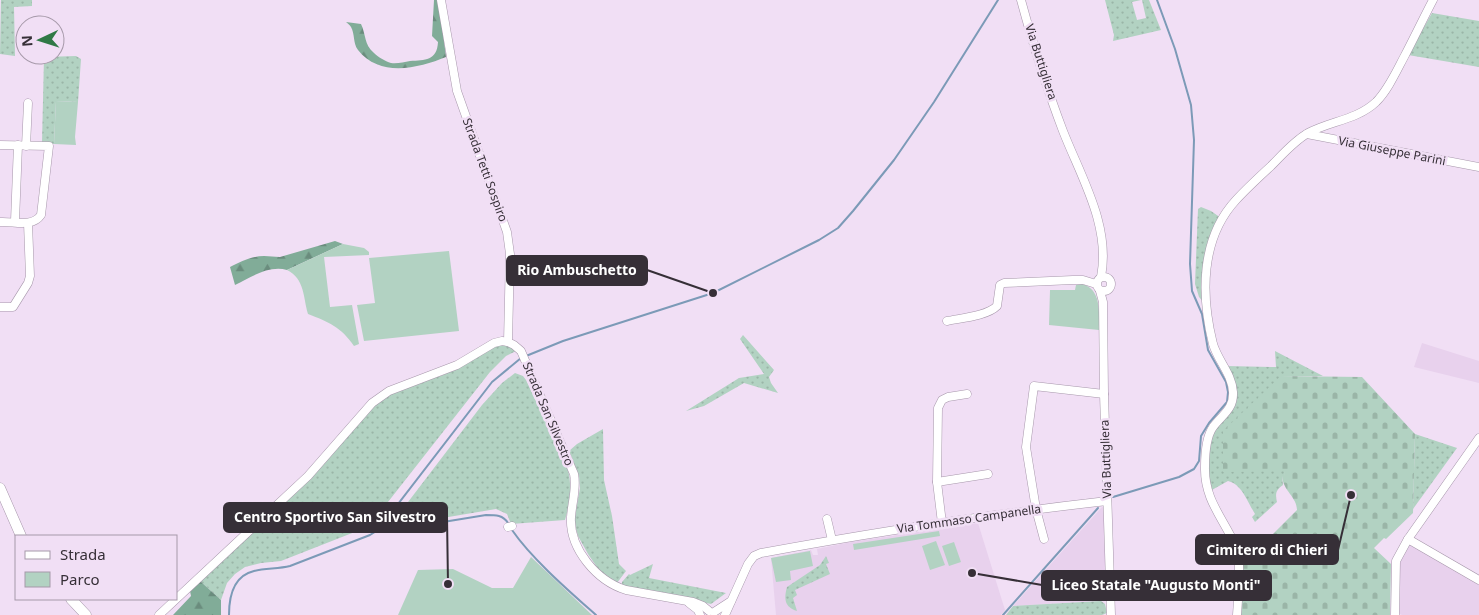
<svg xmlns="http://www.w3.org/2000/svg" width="1479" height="615" font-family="'Noto Sans',sans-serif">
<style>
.built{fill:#e8d1ed}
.grass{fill:url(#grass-dots)}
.forest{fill:url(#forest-firs)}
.cemetery{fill:url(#cemetery-stones)}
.green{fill:#b2d2c2}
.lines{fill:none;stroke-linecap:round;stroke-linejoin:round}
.stream{stroke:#7c9ab7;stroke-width:2}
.minor-casing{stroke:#a797ab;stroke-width:9}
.major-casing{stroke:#a797ab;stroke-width:11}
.minor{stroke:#fff;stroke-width:8}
.major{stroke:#fff;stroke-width:10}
.labels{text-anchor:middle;stroke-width:5;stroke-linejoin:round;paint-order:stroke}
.street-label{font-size:12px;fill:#362f37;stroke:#f1dff5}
.leader{fill:none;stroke:#362f37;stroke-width:2}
.callout-dot{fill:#362f37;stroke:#f1dff5;stroke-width:2}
.callout{fill:#362f37;stroke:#362f37;stroke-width:2}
.callout-label{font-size:14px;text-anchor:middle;font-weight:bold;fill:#fff}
</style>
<defs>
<pattern id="grass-dots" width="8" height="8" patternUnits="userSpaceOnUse" patternTransform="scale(1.25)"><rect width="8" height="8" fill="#b2d2c2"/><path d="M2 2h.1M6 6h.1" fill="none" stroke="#9ab5a7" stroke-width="1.8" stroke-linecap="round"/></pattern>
<pattern id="forest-firs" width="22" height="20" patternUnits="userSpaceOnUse" patternTransform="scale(1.25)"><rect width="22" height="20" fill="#81ac98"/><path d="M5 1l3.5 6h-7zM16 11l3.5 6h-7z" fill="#6a8c7d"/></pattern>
<pattern id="cemetery-stones" width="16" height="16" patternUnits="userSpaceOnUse" patternTransform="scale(1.25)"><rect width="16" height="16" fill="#b2d2c2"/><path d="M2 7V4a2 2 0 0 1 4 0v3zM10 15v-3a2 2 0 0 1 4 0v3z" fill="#9ab5a7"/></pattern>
</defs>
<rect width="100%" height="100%" fill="#f1dff5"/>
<g class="built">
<path d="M1422,343L1479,361V383L1414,367Z"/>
<path d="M1102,507H1104L1107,595L1101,601L1013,606Z"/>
<path d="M978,523L1005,610L1001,615H776L771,558L811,550L813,555H818L817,549L851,542Z"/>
<path d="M1409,544L1479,584V615H1402L1398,613L1399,564Z"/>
</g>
<g class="grass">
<path d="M1,0H32V6L14,7L15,56L0,54Z"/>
<path d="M1105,0H1141L1132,2L1137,20L1146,18L1142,0H1149L1161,30L1113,41L1114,35Z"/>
<path d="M1432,13L1479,21V67L1408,55Z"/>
<path d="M76,56L81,59L78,102L56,101L54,144L42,143L44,57Z"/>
<path d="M1201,207L1211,211L1221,218L1217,224L1205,304L1199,297L1195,284L1198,209Z"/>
<path d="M743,335L774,370L769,377L771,383L778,393L744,383L704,406L686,411L739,378L764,374L740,339Z"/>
<path d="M502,344L511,347L516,351L506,356L490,372L388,502L378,519L370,526L281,561L261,563L245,567L235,574L227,583L221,600L200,581L370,409L387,396L403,389L443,375L494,346Z"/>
<path d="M1275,351L1323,376H1281L1285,476H1282L1283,485C1276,490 1275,493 1277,502L1255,522L1252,517L1255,514C1248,503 1242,484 1228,481L1210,491L1208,485L1209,444L1213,427L1234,401L1226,366L1276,367Z"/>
<path d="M515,373L523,376L526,380L568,470C572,485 570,504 565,520L511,524L507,514L496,509L389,527L482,405L502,383Z"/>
<path d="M603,429L604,480L612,516L619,564L626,571L617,583L601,573L588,554L578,536L574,522L580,488L579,476L569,451L577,444Z"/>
<path d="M1415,434L1457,448L1413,509Z"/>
<path d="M826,556L829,563L826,564L830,574L795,590L797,595L793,598L797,611C784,607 784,598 787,587L820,565Z"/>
<path d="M653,564L649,578L726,593L711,604L622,586V582L629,574L630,575Z"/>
<path d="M1101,601L1105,604L1107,613L1102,615H1006L1013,606Z"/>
</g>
<g class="forest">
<path d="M434,0H439L446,57C419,68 380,78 358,50C353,44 355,34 351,27C350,25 348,24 346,22L361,24C366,34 364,45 374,53C378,57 385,61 391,63C397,64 404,62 410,61C425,60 437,61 438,42L432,36Z"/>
<path d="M335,241L343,244L287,270C269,265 251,277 235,285L230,267C240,262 252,256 264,256C270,256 274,257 280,257Z"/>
<path d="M200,581L221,600V615H173L191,596L190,591Z"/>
</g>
<path class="cemetery" d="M1281,376L1362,377L1415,434L1413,513L1386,539L1384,538L1374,548L1391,564L1390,615H1241L1242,563L1262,541H1266L1297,510C1297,497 1283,491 1282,476H1285L1284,471L1223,472V431Z"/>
<g class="green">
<path d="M56,101L78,102L75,137L76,145L54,144Z"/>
<path d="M343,244L364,248L369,252V255L324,257L330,307L352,305L359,344L354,346C341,327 329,322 308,314C303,297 305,279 287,270Z"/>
<path d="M449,251L459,331L364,341L357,305L375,303L369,258Z"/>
<path d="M1082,284C1102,289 1099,314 1099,330L1049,325L1050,290H1075L1076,285Z"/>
<path d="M939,531L940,536L854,550L853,544Z"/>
<path d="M936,541L945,565L930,570L922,546Z"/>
<path d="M954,542L961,562L949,566L942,546Z"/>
<path d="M810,551L813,566L790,571L791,580L776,582L771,558Z"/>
<path d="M531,557L592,615H398L418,570L453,569L492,588H513Z"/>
</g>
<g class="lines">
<g class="stream">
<path d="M526,356L563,341L713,293L819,240L838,228L853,211L894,160L934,102L998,0"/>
<path d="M1113,497L1179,477L1194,469L1199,461L1201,436L1209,423L1227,402L1228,392L1226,382L1208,350L1202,314L1192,291L1190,264L1194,140L1191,105L1175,49L1157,0"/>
<path d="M512,530C532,559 569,591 596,615"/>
<path d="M388,531L486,515C496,515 503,515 508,523"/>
<path d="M229,615C229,596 233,576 254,571C266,568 278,569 290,566L370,535L378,530L492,382L521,358"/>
<path d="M1003,615L1098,508"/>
</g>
<defs>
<g id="minor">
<path d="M441,0L457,91L507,232L510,254L508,342"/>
<path d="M1021,0C1033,44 1047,89 1063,131C1081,177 1111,226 1101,277"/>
<path d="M1307,134L1479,167"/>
<path d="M0,145L49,146L41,215C32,228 14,221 0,222"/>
<path d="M26,146L28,103"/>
<path d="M15,221L18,145"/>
<circle cx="1104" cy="284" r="7"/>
<path d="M1100,291L1103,302L1104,394L1111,615"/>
<path d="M0,307H13L28,283L30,276L28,223"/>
<path d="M947,321C961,318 987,316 997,306L1000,285L1004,283L1073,280H1083L1096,284"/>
<path d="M937,482L988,474"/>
<path d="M827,519L832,540"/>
<path d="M942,523L937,482L938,408L942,400L948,397L967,394"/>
<path d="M508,527L512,526"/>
<path d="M1044,539L1036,509L1026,447L1034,386L1104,394"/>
<path d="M1408,539L1479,438"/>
<path d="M689,603L698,610L700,615"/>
<path d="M714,612L731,601"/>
<path d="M159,615L308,476L372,403L389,391L457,365L494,343L502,341L508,342L514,345L521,351L574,474C577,488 572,502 571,517C569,549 597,581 626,590L693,602L703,606L709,611"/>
<path d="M725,615L748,564L754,556L761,553C876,532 991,514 1107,501"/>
<path d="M1237,615C1238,598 1242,561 1236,547C1224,519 1204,500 1205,467C1205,455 1206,437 1213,427C1222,415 1234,409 1233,392C1232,374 1218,361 1213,344C1201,296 1200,239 1236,200C1247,188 1259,177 1271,166C1282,155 1294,141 1308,133C1330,121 1357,120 1376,102C1388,90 1396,72 1404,57C1414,38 1423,19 1433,0"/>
<path d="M1395,615L1396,561L1408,539L1479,580"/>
</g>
<g id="major">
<path d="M0,488L21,536"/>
<path d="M71,599L86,615"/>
</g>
</defs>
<use href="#minor" class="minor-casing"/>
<use href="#major" class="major-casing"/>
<use href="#minor" class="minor"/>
<use href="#major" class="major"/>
</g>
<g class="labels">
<g class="street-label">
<text transform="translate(1041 62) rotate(72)" y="4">Via Buttigliera</text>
<text transform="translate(1392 151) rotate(11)" y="4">Via Giuseppe Parini</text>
<text transform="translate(485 170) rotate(70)" y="4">Strada Tetti Sospiro</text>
<text transform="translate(548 414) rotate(67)" y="4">Strada San Silvestro</text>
<text transform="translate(1106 459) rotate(-92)" y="4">Via Buttigliera</text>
<text transform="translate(969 519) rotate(-8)" y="4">Via Tommaso Campanella</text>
</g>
</g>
<path class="leader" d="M713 293L647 270M448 584L447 517M1351 495L1338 550M972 573L1042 585"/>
<g class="callout-dot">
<circle cx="713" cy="293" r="5"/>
<circle cx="448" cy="584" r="5"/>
<circle cx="1351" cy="495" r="5"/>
<circle cx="972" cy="573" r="5"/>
</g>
<g class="callout">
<rect x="507" y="256" width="140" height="29" rx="5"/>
<rect x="224" y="503" width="223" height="29" rx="5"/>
<rect x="1196" y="535" width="142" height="29" rx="5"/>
<rect x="1042" y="571" width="229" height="29" rx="5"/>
</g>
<g class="callout-label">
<text x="577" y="275">Rio Ambuschetto</text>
<text x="335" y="522">Centro Sportivo San Silvestro</text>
<text x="1267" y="555">Cimitero di Chieri</text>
<text x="1156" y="590">Liceo Statale "Augusto Monti"</text>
</g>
<rect x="15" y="535" width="162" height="65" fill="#f1dff5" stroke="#a699a9"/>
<rect x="25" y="551" width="25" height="8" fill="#ffffff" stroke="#a699a9"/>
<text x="60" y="560" font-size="15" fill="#362f37">Strada</text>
<rect x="25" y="572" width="25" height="15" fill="#b2d2c2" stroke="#a699a9"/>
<text x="60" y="585" font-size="15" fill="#362f37">Parco</text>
<g transform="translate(40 40) rotate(266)"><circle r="24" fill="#f1dff5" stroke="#a699a9"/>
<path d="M0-4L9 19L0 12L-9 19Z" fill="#307946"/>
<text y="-8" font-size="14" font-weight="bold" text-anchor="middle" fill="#362f37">N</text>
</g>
</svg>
